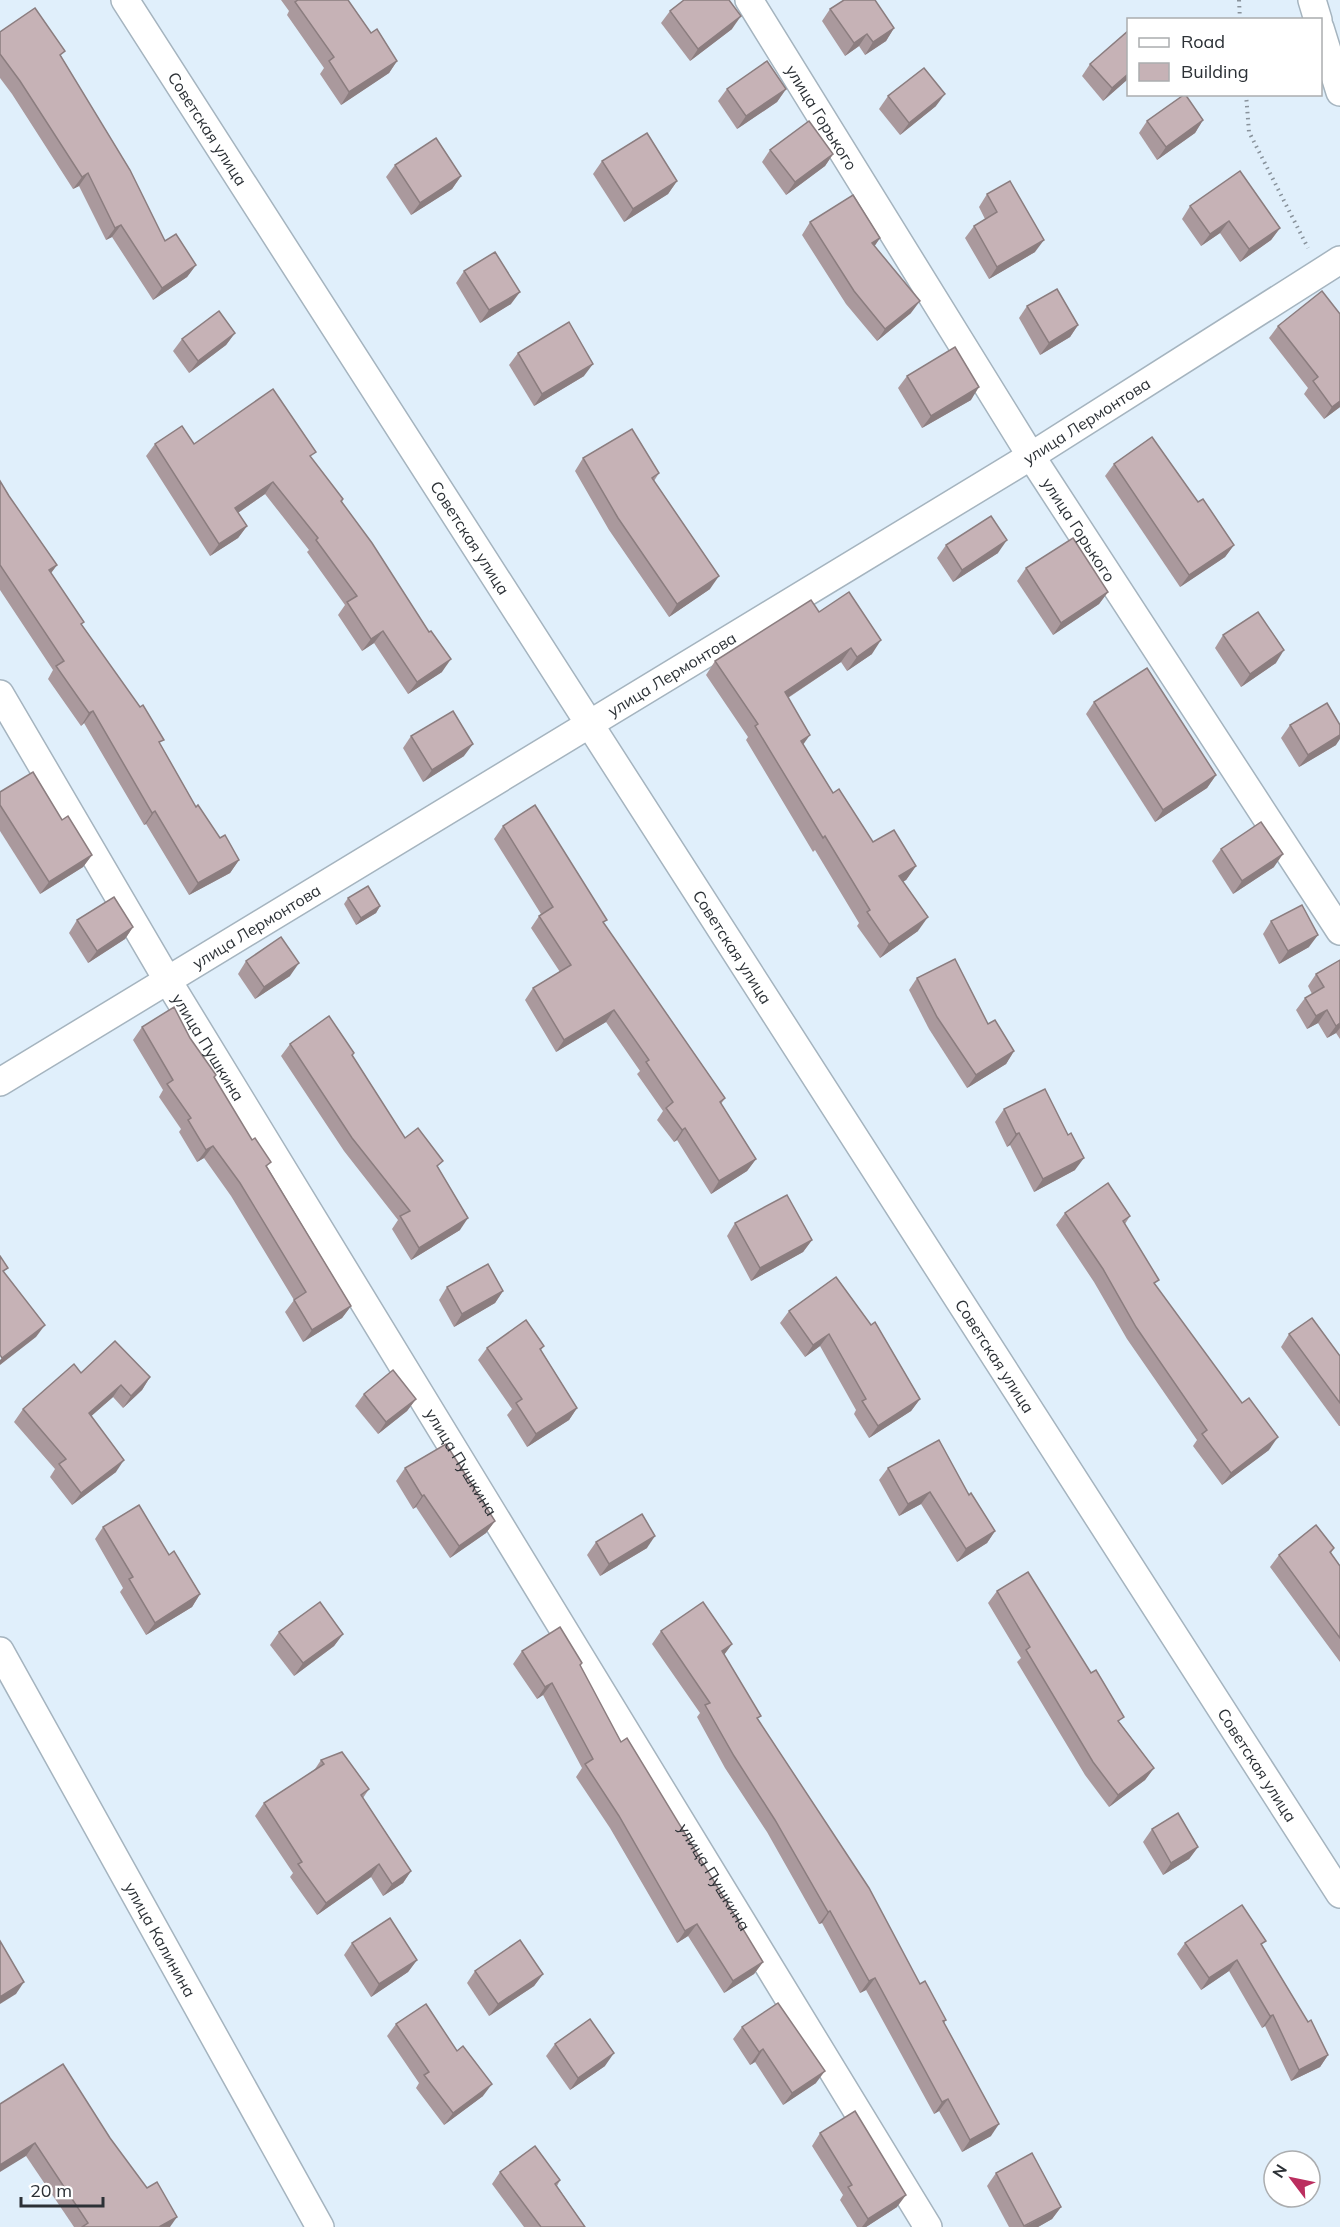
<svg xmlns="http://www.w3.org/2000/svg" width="1340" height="2227" font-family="Mulish,sans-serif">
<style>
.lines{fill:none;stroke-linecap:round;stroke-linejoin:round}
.minor-casing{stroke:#a5b4bf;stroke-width:30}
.path{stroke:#88929b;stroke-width:4;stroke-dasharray:1.5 4.5;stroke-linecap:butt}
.minor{stroke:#fff;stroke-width:27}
.wall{fill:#aa999d}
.shaded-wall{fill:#8b7d7f}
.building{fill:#c6b2b6;stroke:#8b7d7f;stroke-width:1.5}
.labels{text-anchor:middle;stroke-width:6;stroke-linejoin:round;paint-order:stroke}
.street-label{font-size:16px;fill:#2c3136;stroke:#fff}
</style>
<rect width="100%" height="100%" fill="#e0effb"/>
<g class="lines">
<defs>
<g id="minor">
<path id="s1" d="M125,0L1340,1894"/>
<path id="s2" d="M749,0L1031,456L1340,931"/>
<path d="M1312,0L1318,20"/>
<path d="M1320,28L1340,92"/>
<path id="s3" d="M0,694L168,981L928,2227"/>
<path id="s4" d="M0,1082L1031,456L1340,260"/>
<path id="s5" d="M0,1651L320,2227"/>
</g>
</defs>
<use href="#minor" class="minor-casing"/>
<g class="path">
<path d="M1239,0L1240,20"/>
<path d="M1246,94L1249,132L1308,248"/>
</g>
<use href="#minor" class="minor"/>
</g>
<g class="wall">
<path d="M281,0H348L371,33L397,61L389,73L341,105L320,74L324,68L287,15L289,11Z"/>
<path d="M830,9L894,28L886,41L865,55L859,46L845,56L822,21Z"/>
<path d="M670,11L732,29L690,61L661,23Z"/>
<path d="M0,32L61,56L165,241L196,265L187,277L153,300L112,237L106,240L79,186L73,189L12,94L0,78Z"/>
<path d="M1090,64L1128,79L1103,101L1082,76Z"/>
<path d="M727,89H786L777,102L737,129L718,101Z"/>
<path d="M888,96L936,106L900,135L879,109Z"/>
<path d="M1203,120L1195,133L1157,160L1139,133L1147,121Z"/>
<path d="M770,150L833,154L825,166L786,195L762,162Z"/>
<path d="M602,161L677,181L668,194L624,222L593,174Z"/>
<path d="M395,165L461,176L452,189L411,215L386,177Z"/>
<path d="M987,194L1035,252L989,279L965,238L974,226L985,219L979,207Z"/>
<path d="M1190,206L1280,228L1271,240L1240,262L1220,233L1201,246L1182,219Z"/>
<path d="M810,222L880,238L874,246L911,313L877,341L846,304L802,235Z"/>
<path d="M464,271L511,304L480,323L456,283Z"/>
<path d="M1322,291L1340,407L1324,419L1304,394L1308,388L1269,338L1278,326Z"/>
<path d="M1027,306L1078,325L1070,337L1040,355L1019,318Z"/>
<path d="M235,333L226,345L189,373L173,351L182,339Z"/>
<path d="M518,353L584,376L534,406L509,365Z"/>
<path d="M907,376L971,400L922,428L898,388Z"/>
<path d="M155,444H194L312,459L343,499L342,502L442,672L408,694L374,643L362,651L338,615L345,605L307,552L309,550L265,494L238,513L247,526L238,538L210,556L146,456Z"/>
<path d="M583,458L659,473L654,481L710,589L669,617L609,530L575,471Z"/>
<path d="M1114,464L1198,502L1234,545L1225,557L1180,587L1105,476Z"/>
<path d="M0,481L9,496L57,565L51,573L82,625L160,744L196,807L220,838L239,860L230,873L189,895L146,824L144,825L84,723L81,726L48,679L53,670L0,590Z"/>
<path d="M946,545L998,553L953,582L937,558Z"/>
<path d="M1026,568L1108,592L1099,604L1053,635L1017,581Z"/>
<path d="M819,612L872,654L847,671L841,662L788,698L803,745L833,793L873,842L916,866L906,880L903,881L918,931L880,958L857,926L859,923L815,850L813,852L746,740L748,737L706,675L715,661Z"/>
<path d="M1223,635L1276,663L1241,687L1215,648Z"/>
<path d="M1094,702L1216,775L1207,788L1155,822L1086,714Z"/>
<path d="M1290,725L1336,745L1299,767L1281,738Z"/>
<path d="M411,736L464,756L423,782L403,748Z"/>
<path d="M0,792L62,820L92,855L83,867L40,894L0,831Z"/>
<path d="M503,826L604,924L725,1098L721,1104L756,1159L747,1171L711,1194L677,1140L674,1142L657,1120L663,1111L637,1074L640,1071L606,1022L556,1052L525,1000L533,988L560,972L531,928L539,916L541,914L494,839Z"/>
<path d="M1221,849L1274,867L1233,894L1212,861Z"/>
<path d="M348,898L380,906L376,913L356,925L344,904Z"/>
<path d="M77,920L133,927L125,939L88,963L69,933Z"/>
<path d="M1271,921L1309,947L1279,964L1263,934Z"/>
<path d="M1340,960V1039L1336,1033L1327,1038L1318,1023L1307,1029L1296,1010L1305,998L1312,994L1308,986L1316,974Z"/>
<path d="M246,961L290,976L255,999L238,974Z"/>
<path d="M917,978L988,1024L1014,1051L1006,1064L967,1088L929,1029L909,990Z"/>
<path d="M142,1027L190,1038L216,1075L214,1078L351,1306L342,1318L303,1342L285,1312L294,1300L231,1196L204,1158L197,1162L179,1132L181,1129L159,1097L163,1090L133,1040Z"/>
<path d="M290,1044L354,1053L352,1056L405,1138L438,1168L460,1230L411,1260L392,1229L398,1220L344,1151L281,1056Z"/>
<path d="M1004,1109L1075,1170L1034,1192L1010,1145L1007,1147L995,1122Z"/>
<path d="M1065,1213L1130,1216L1125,1224L1155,1284L1269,1450L1222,1485L1193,1446L1197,1440L1127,1339L1094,1282L1056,1225Z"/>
<path d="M735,1223L812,1240L803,1252L751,1281L727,1236Z"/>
<path d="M836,1277L920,1399L911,1411L869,1438L854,1414L856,1410L820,1346L805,1357L780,1323L789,1311Z"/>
<path d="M447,1287L503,1291L495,1303L454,1327L439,1300Z"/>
<path d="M1289,1334L1340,1356V1426H1339L1281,1347Z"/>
<path d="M544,1346L541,1350L577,1408L569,1420L527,1447L507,1415L512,1409L478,1360L487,1348Z"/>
<path d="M81,1373L150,1377L142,1390L123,1408L113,1397L91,1416L116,1472L72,1505L50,1477L55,1469L14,1422L23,1409Z"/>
<path d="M364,1394L416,1399L407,1411L378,1434L355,1406Z"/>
<path d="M405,1468L495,1521L486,1533L450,1558L416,1507L413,1509L396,1481Z"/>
<path d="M888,1468L969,1495L995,1531L987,1543L957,1562L921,1504L899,1516L879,1480Z"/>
<path d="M103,1527L169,1555L200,1594L192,1607L146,1635L120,1592L123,1588L95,1539Z"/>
<path d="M596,1542L647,1548L600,1576L587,1555Z"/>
<path d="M1334,1548L1331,1553L1340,1566V1662L1270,1567L1279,1555Z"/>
<path d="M997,1591L1120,1723L1154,1768L1145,1780L1109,1807L1085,1775L1017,1662L1021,1658L988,1603Z"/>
<path d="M661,1631L732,1644L724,1655L758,1720L920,1984L946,2020L944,2023L991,2136L962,2152L939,2111L934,2114L866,1990L860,1993L822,1923L819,1924L767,1832L725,1768L697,1717L700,1713L652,1644Z"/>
<path d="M279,1632L343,1634L334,1646L294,1676L270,1645Z"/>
<path d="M522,1651L582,1663L580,1666L621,1742L763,1962L754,1974L724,1993L688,1936L677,1943L610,1828L576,1777L582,1768L543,1695L537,1699L513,1664Z"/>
<path d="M321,1760L369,1789L363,1798L411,1871L403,1883L383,1896L371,1877L317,1915L290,1877L293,1873L255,1816L264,1803L313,1772Z"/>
<path d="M1152,1829L1198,1847L1189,1859L1163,1875L1143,1842Z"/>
<path d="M352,1943L417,1960L408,1972L371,1997L344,1955Z"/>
<path d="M1185,1943L1262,1946L1328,2055L1320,2067L1291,2081L1265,2026L1262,2028L1229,1971L1201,1990L1177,1954Z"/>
<path d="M475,1971L543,1974L534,1986L489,2016L467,1983Z"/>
<path d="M396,2024L483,2096L444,2125L416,2088L419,2083L387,2036Z"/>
<path d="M742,2027L816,2083L783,2105L755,2062L750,2065L733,2039Z"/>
<path d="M555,2044L605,2066L570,2090L546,2056Z"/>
<path d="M0,2104L110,2138L170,2227H74L26,2156Z"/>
<path d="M820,2133L897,2207L866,2227H857L840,2200L843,2195L812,2146Z"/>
<path d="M500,2172L560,2180L557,2186L585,2227H524L492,2184Z"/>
<path d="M996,2173L1061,2207L1052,2219L1038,2227H1009L987,2186Z"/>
</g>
<g class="shaded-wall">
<path d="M741,16L732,29L690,61L698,49Z"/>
<path d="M894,28L886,41L865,55L873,42Z"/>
<path d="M867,34L859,46L845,56L854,43Z"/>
<path d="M397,61L389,73L341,105L349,92Z"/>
<path d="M1128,74V79L1103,101L1112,88Z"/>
<path d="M786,89L777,102L737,129L746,116Z"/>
<path d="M945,94L936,106L900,135L909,123Z"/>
<path d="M1203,120L1195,133L1157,160L1166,147Z"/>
<path d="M833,154L825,166L786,195L795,182Z"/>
<path d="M88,173L79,186L73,189L82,177Z"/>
<path d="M461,176L452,189L411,215L420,203Z"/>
<path d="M677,181L668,194L624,222L633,209Z"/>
<path d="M1229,221L1220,233L1201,246L1210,234Z"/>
<path d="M121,225L112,237L106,240L115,228Z"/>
<path d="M1280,228L1271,240L1240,262L1249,249Z"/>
<path d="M880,238L872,250V243Z"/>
<path d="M1044,240L1035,252L989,279L997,267Z"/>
<path d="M196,265L187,277L153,300L162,288Z"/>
<path d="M520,292L511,304L480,323L489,310Z"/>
<path d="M920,301L911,313L877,341L885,329Z"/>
<path d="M1078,325L1070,337L1040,355L1049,343Z"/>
<path d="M235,333L226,345L189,373L198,361Z"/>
<path d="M593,364L584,376L534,406L542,394Z"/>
<path d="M979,387L971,400L922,428L931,416Z"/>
<path d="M1340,401V407L1324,419L1332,407Z"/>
<path d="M273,482L265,494L226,521L235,508Z"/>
<path d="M247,526L238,538L210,556L219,544Z"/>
<path d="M1007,540L998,553L953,582L962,570Z"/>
<path d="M1234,545L1225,557L1180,587L1189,575Z"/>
<path d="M57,565L48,577L49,570Z"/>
<path d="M719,576L710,589L669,617L677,604Z"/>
<path d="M1108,592L1099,604L1053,635L1061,623Z"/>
<path d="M383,631L374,643L362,651L371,639Z"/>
<path d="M881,640L872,654L847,671L857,657Z"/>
<path d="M851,648L841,662L775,706L785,692Z"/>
<path d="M1284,650L1276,663L1241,687L1250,674Z"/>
<path d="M451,659L442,672L408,694L417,682Z"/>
<path d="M93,711L84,723L81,726L89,713Z"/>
<path d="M810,735L800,749L801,741Z"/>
<path d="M1340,735V739L1336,745L1299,767L1308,755Z"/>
<path d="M473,744L464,756L423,782L432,770Z"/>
<path d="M1216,775L1207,788L1155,822L1163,810Z"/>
<path d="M155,811L146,824L144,825L152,813Z"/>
<path d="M1283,854L1274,867L1233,894L1242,881Z"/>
<path d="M92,855L83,867L40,894L49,882Z"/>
<path d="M239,860L230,873L189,895L198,883Z"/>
<path d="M916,866L906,880L890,890L899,876Z"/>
<path d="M380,906L376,913L356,925L361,918Z"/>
<path d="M928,917L918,931L880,958L889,944Z"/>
<path d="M133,927L125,939L88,963L97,951Z"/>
<path d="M1318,935L1309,947L1279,964L1288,951Z"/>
<path d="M299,963L290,976L255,999L264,987Z"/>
<path d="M614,1010L606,1022L556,1052L564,1040Z"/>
<path d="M1327,1010L1318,1023L1307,1029L1316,1016Z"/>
<path d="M1340,1023V1028L1336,1033L1327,1038L1336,1026Z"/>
<path d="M1014,1051L1006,1064L967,1088L976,1075Z"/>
<path d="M685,1128L677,1140L674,1142L682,1130Z"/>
<path d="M1019,1133L1010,1145L1007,1147L1016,1134Z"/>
<path d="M213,1146L204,1158L197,1162L206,1150Z"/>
<path d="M1084,1158L1075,1170L1034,1192L1043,1179Z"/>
<path d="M756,1159L747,1171L711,1194L719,1181Z"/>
<path d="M468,1218L460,1230L411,1260L419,1248Z"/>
<path d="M812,1240L803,1252L751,1281L760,1268Z"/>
<path d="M503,1291L495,1303L454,1327L462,1314Z"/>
<path d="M351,1306L342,1318L303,1342L312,1330Z"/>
<path d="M45,1325L36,1337L0,1365V1360L2,1358Z"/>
<path d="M829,1334L820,1346L805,1357L813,1345Z"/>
<path d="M150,1377L142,1390L123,1408L131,1396Z"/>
<path d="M121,1385L113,1397L80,1426L89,1413Z"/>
<path d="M416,1399L407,1411L378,1434L386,1422Z"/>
<path d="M920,1399L911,1411L869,1438L878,1426Z"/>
<path d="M577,1408L569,1420L527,1447L536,1434Z"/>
<path d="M1278,1437L1269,1450L1222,1485L1231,1473Z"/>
<path d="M124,1460L116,1472L72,1505L81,1493Z"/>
<path d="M930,1492L921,1504L899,1516L908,1504Z"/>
<path d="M424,1495L416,1507L413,1509L422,1496Z"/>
<path d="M495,1521L486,1533L450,1558L459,1546Z"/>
<path d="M995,1531L987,1543L957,1562L966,1549Z"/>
<path d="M655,1536L647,1548L600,1576L609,1564Z"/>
<path d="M200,1594L192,1607L146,1635L155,1623Z"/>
<path d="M343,1634L334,1646L294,1676L303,1663Z"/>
<path d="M732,1644L723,1656L722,1651Z"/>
<path d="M552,1683L543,1695L537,1699L545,1687Z"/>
<path d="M1154,1768L1145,1780L1109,1807L1118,1795Z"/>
<path d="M1198,1847L1189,1859L1163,1875L1171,1863Z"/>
<path d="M379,1864L371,1877L317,1915L326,1903Z"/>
<path d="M411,1871L403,1883L383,1896L392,1884Z"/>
<path d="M830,1911L822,1923L819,1924L828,1912Z"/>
<path d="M697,1924L688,1936L677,1943L685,1931Z"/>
<path d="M417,1960L408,1972L371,1997L379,1984Z"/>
<path d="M1237,1960L1229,1971L1201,1990L1209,1978Z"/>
<path d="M763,1962L754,1974L724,1993L733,1981Z"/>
<path d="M543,1974L534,1986L489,2016L498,2004Z"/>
<path d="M875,1978L866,1990L860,1993L869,1981Z"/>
<path d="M24,1982L16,1994L0,2004V1997Z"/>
<path d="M1273,2015L1265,2026L1262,2028L1270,2016Z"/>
<path d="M763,2049L755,2062L750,2065L759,2052Z"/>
<path d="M614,2053L605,2066L570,2090L578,2078Z"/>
<path d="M1328,2055L1320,2067L1291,2081L1299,2070Z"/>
<path d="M825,2071L816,2083L783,2105L792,2093Z"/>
<path d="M492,2084L483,2096L444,2125L453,2113Z"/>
<path d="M948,2099L939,2111L934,2114L942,2102Z"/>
<path d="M999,2124L991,2136L962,2152L970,2140Z"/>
<path d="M35,2143L26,2156L0,2172V2165Z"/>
<path d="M906,2195L897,2207L866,2227H862L868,2219Z"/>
<path d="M1061,2207L1052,2219L1038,2227H1024Z"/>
<path d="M177,2217L170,2227H159Z"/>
</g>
<g class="building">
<path d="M298,0H348L371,33L377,29L397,61L349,92L329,61L334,57L295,2Z"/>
<path d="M684,0H729L741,16L698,49L670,11Z"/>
<path d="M844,0H875L894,28L873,42L867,34L854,43L830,9Z"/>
<path d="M35,8L65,51L60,55L130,170L165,241L176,234L196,265L162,288L121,225L115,228L88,173L82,177L20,81L0,54V32Z"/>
<path d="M1128,31V74L1112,88L1090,64Z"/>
<path d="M767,61L786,89L746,116L727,89Z"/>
<path d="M924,68L945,94L909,123L888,96Z"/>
<path d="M1185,94L1203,120L1166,147L1147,121Z"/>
<path d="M809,121L833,154L795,182L770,150Z"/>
<path d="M647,133L677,181L633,209L602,161Z"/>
<path d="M436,138L461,176L420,203L395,165Z"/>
<path d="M1240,171L1280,228L1249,249L1229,221L1210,234L1190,206Z"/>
<path d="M1010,181L1044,240L997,267L974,226L997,212L987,194Z"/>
<path d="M853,195L880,238L872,243L920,301L885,329L854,291L810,222Z"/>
<path d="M495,252L520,292L489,310L464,271Z"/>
<path d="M1057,289L1078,325L1049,343L1027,306Z"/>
<path d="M1322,291L1340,314V401L1332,407L1313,381L1318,377L1278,326Z"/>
<path d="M219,311L235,333L198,361L182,339Z"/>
<path d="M569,322L593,364L542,394L518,353Z"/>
<path d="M955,347L979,387L931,416L907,376Z"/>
<path d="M273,389L316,452L310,456L343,499L341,501L372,543L429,632L431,631L451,659L417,682L383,631L371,639L347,602L357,596L316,540L318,538L273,482L235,508L247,526L219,544L155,444L182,426L194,444Z"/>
<path d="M632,429L659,473L652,478L719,576L677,604L618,518L583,458Z"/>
<path d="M1152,437L1198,502L1203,499L1234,545L1189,575L1114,464Z"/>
<path d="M0,481L9,496L57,565L49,570L84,622L81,624L140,707L143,705L164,740L159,742L196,807L198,805L220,838L225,835L239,860L198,883L155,811L152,813L93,711L89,713L56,666L64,661L0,565Z"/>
<path d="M991,516L1007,540L962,570L946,545Z"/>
<path d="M1073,538L1108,592L1061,623L1026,568Z"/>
<path d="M849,592L881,640L857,657L851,648L785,692L810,735L801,741L833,793L839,789L873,842L894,830L916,866L899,876L928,917L889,944L867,912L870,910L825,836L823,838L755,726L758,724L715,661L811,600L819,612Z"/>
<path d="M1258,612L1284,650L1250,674L1223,635Z"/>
<path d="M1147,668L1216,775L1163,810L1094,702Z"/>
<path d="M1327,703L1340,725V735L1308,755L1290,725Z"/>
<path d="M453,711L473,744L432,770L411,736Z"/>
<path d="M33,772L62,820L68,816L92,855L49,882L0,805V792Z"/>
<path d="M535,805L607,920L603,922L725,1098L720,1102L756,1159L719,1181L685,1128L682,1130L666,1108L673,1102L646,1062L649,1060L614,1010L564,1040L533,988L571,965L539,916L553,907L503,826Z"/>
<path d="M1261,822L1283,854L1242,881L1221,849Z"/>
<path d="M368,886L380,906L361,918L348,898Z"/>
<path d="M114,897L133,927L97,951L77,920Z"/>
<path d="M1302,905L1318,935L1288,951L1271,921Z"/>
<path d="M281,937L299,963L264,987L246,961Z"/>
<path d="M955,959L988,1024L995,1020L1014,1051L976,1075L937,1017L917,978Z"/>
<path d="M1340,960V1023L1336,1026L1327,1010L1316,1016L1305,998L1324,987L1316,974Z"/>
<path d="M174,1007L190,1038L216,1075L214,1077L252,1140L255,1138L271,1162L266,1166L351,1306L312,1330L294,1300L306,1292L240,1183L213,1146L206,1150L188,1120L191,1118L167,1084L173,1080L142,1027Z"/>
<path d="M329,1016L354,1053L352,1055L405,1138L418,1128L443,1161L437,1166L468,1218L419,1248L400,1216L410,1211L352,1138L290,1044Z"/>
<path d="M1045,1089L1068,1135L1071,1133L1084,1158L1043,1179L1019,1133L1016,1134L1004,1109Z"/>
<path d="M1108,1183L1130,1216L1123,1221L1159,1280L1154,1283L1242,1403L1249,1398L1278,1437L1231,1473L1202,1434L1207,1430L1136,1327L1103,1269L1065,1213Z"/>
<path d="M787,1195L812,1240L760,1268L735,1223Z"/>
<path d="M0,1256L8,1268L3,1271L45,1325L2,1358L0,1355Z"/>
<path d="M488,1264L503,1291L462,1314L447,1287Z"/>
<path d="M836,1277L871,1325L875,1322L920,1399L878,1426L862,1401L866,1399L829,1334L813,1345L789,1311Z"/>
<path d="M1312,1318L1340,1356V1403L1289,1334Z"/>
<path d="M526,1320L544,1346L540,1349L577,1408L536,1434L516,1403L522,1399L487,1348Z"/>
<path d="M115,1341L150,1377L131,1396L121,1385L89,1413L124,1460L81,1493L59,1464L66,1459L23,1409L74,1364L81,1373Z"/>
<path d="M393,1370L416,1399L386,1422L364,1394Z"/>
<path d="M939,1440L969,1495L971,1493L995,1531L966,1549L930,1492L908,1504L888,1468Z"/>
<path d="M446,1444L495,1521L459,1546L424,1495L422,1496L405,1468Z"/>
<path d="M139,1505L169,1555L174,1551L200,1594L155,1623L129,1579L133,1577L103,1527Z"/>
<path d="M642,1514L655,1536L609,1564L596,1542Z"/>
<path d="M1316,1525L1334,1548L1330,1552L1340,1566V1638L1279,1555Z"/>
<path d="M1028,1572L1091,1673L1096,1670L1124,1717L1118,1721L1154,1768L1118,1795L1093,1762L1026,1650L1030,1647L997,1591Z"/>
<path d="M320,1602L343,1634L303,1663L279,1632Z"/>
<path d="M703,1602L732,1644L722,1651L761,1716L757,1718L869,1888L920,1984L925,1981L946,2020L943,2021L999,2124L970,2140L948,2099L942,2102L875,1978L869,1981L830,1911L828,1912L775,1820L734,1756L705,1705L710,1703L661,1631Z"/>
<path d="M560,1627L582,1663L580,1665L621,1742L627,1738L763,1962L733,1981L697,1924L685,1931L619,1816L585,1764L593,1759L552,1683L545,1687L522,1651Z"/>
<path d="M342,1752L369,1789L361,1795L411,1871L392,1884L379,1864L326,1903L298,1864L302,1862L264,1803L324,1764L321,1760Z"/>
<path d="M1178,1813L1198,1847L1171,1863L1152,1829Z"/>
<path d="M1242,1905L1266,1941L1261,1944L1308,2022L1311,2020L1328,2055L1299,2070L1273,2015L1270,2016L1237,1960L1209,1978L1185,1943Z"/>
<path d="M390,1918L417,1960L379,1984L352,1943Z"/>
<path d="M520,1940L543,1974L498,2004L475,1971Z"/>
<path d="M0,1941L24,1982L0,1997Z"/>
<path d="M778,2003L825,2071L792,2093L763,2049L759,2052L742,2027Z"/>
<path d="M426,2004L457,2051L463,2046L492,2084L453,2113L424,2075L429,2072L396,2024Z"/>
<path d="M590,2019L614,2053L578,2078L555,2044Z"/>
<path d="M63,2064L110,2138L147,2188L157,2182L177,2217L159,2227H82L88,2223L35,2143L0,2165V2104Z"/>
<path d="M855,2111L906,2195L868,2219L848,2187L852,2185L820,2133Z"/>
<path d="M535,2146L560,2180L555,2184L585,2227H541L500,2172Z"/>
<path d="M1032,2153L1061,2207L1024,2226L996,2173Z"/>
</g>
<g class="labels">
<g class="street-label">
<text dy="6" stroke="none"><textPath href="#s2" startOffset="138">улица Горького</textPath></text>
<text dy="6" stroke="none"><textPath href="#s1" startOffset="153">Советская улица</textPath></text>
<text dy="6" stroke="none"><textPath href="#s4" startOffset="1272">улица Лермонтова</textPath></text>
<text dy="6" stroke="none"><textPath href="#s2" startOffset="624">улица Горького</textPath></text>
<text dy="6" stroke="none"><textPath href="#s1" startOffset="639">Советская улица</textPath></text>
<text dy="6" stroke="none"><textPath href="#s4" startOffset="786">улица Лермонтова</textPath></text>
<text dy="6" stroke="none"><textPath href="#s4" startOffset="300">улица Лермонтова</textPath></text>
<text dy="6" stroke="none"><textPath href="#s1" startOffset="1125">Советская улица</textPath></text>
<text dy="6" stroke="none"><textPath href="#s3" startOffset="410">улица Пушкина</textPath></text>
<text dy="6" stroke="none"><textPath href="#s1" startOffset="1611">Советская улица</textPath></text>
<text dy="6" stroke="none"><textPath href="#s3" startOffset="896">улица Пушкина</textPath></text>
<text dy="6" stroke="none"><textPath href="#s1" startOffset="2097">Советская улица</textPath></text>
<text dy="6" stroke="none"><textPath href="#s3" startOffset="1382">улица Пушкина</textPath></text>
<text dy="6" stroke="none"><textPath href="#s5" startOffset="330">улица Калинина</textPath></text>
</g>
</g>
<rect x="1127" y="18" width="195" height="78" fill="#ffffff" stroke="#abadaf" stroke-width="1.5"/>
<rect x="1139" y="38" width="30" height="9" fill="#ffffff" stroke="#abadaf" stroke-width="1.5"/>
<text x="1181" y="48" font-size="18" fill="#2c3136">Road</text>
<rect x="1139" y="63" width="30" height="18" fill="#c6b2b6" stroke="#abadaf" stroke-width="1.5"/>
<text x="1181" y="78" font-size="18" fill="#2c3136">Building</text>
<g transform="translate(1292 2179) rotate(302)"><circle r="28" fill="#ffffff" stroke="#abadaf" stroke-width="1.5"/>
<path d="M0-4.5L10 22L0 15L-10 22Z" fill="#bb2e5f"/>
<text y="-9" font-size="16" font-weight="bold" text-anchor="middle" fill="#2c3136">N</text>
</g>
<path d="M21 2197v9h82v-9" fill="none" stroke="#2c3136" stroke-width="3"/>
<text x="30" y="2197" font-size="18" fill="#2c3136" stroke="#ffffff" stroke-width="4.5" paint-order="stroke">20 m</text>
</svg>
